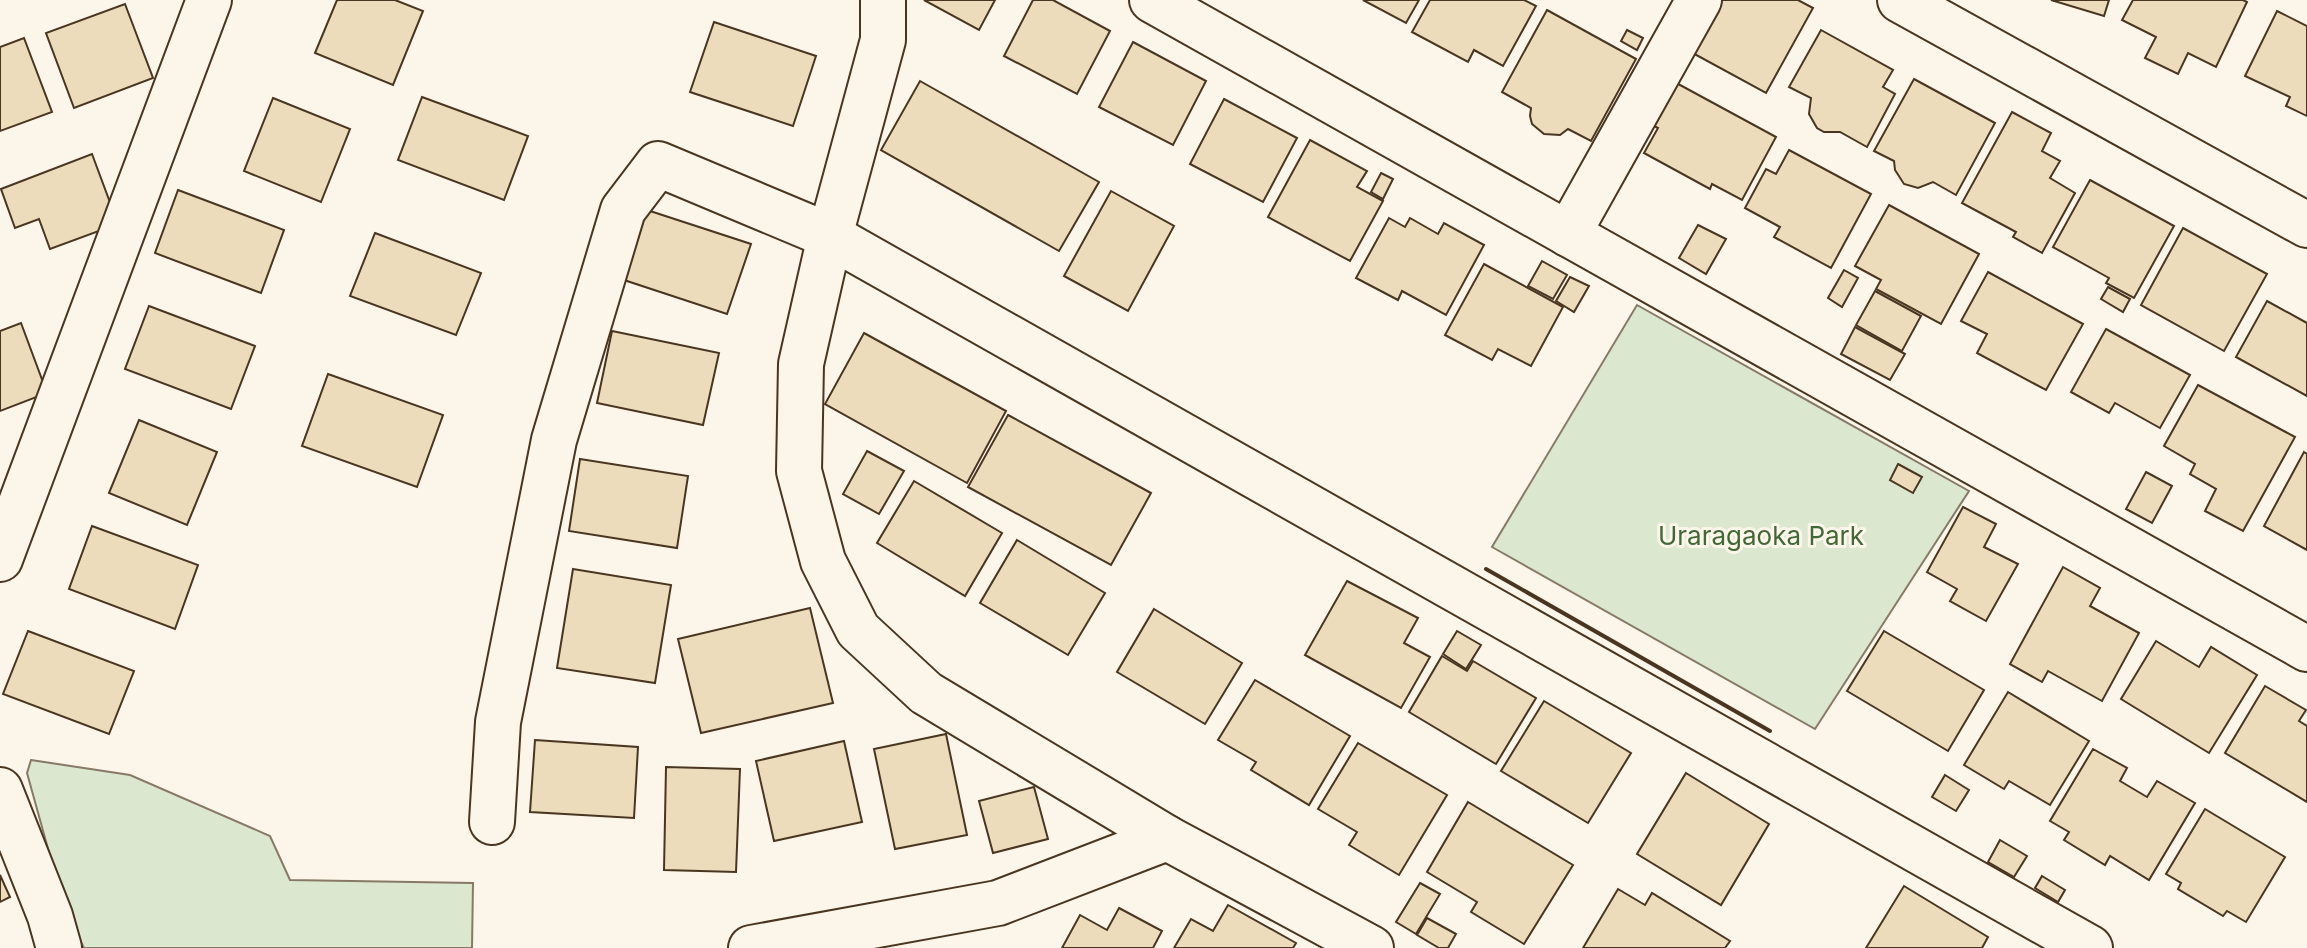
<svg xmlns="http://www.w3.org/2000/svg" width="2307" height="948" font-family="Inter,sans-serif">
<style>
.green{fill:#dce7d0;stroke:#887966;stroke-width:2}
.building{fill:#ecdcbc;stroke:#4a3520;stroke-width:2}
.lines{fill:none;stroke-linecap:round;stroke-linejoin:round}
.minor-casing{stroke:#4a3520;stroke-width:48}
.minor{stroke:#fbf6e9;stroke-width:44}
.wall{stroke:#4a3520;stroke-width:4}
.labels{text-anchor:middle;stroke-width:6;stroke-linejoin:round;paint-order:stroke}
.park-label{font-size:26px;fill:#436837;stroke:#fbf6e9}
</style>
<rect width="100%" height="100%" fill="#fbf6e9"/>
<g class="green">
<path d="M1637,305L1969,491L1815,729L1492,547Z"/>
<path d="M31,760L130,775L270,836L290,880L473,883L472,948H84L65,910L27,773Z"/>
</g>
<g class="building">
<path d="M337,0H395L423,11L393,85L315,53Z"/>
<path d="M924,0H995L979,30Z"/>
<path d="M1033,0H1053L1110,31L1077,94L1004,56Z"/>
<path d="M1363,0H1419L1406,23Z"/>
<path d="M1430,0H1524L1536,6L1503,66L1474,50L1468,62L1412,32Z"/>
<path d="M1717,0H1798L1813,8L1766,93L1689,51Z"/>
<path d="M2051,0H2109L2104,16Z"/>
<path d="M2133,0H2243L2247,2L2216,67L2188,53L2178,74L2145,58L2156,37L2122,20Z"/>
<path d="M125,4L153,78L74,108L46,33Z"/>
<path d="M1547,10L1636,59L1591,141L1568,129L1560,135L1544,134L1532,124L1530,116L1531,108L1502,92Z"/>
<path d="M2277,11L2307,26V116L2286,106L2290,97L2245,76Z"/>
<path d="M714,22L816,56L793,126L690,92Z"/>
<path d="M1627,30L1643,38L1637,50L1621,41Z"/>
<path d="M1821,30L1893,70L1883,87L1895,94L1867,147L1840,132H1824L1817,128L1809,114L1811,98L1789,87Z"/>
<path d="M24,38L52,112L0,131V47Z"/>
<path d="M1133,42L1206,81L1173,145L1099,107Z"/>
<path d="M1669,79L1776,137L1742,200L1712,184L1710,189L1644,153L1658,128L1646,122Z"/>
<path d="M1914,79L1995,123L1956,195L1933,182L1918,188L1904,184L1895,170L1894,161L1874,151Z"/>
<path d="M920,81L1099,182L1059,251L881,150Z"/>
<path d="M422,97L528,136L504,200L398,160Z"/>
<path d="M273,98L350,129L321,202L244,171Z"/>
<path d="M1224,99L1297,138L1263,202L1190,164Z"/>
<path d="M2012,112L2051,133L2042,151L2060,161L2050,178L2075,193L2042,253L2013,237L2016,232L1962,203Z"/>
<path d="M1310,140L1367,171L1357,187L1383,201L1350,261L1268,217Z"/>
<path d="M1789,150L1871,194L1831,268L1774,237L1780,227L1745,208L1766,169L1776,174Z"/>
<path d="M92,154L118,224L50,249L39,219L15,228L1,189Z"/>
<path d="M1381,173L1393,179L1383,199L1371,192Z"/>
<path d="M2090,180L2174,226L2134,298L2106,283L2109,278L2053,247Z"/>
<path d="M178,190L284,230L261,293L155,253Z"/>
<path d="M1111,191L1174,226L1128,311L1064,276Z"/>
<path d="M1889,205L1979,254L1941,324L1876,289L1881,280L1855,266Z"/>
<path d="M647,210L751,244L727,314L624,280Z"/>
<path d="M1389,218L1405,227L1410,218L1438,234L1444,223L1484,245L1446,315L1402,291L1398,300L1356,278Z"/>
<path d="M1698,225L1726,239L1706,274L1679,258Z"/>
<path d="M2183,228L2267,274L2224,351L2141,305Z"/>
<path d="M375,233L481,273L456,335L350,296Z"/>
<path d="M1542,261L1567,275L1553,299L1528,286Z"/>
<path d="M1484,264L1563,307L1531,366L1498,349L1492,360L1445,335Z"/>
<path d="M1844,270L1858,278L1842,307L1828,298Z"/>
<path d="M1988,272L2083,324L2046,390L1977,353L1987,334L1961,321Z"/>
<path d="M1570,277L1589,286L1574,312L1556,301Z"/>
<path d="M2108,287L2130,299L2123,312L2101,299Z"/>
<path d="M1875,291L1921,316L1902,351L1856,325Z"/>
<path d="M2267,301L2307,323V396L2236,357Z"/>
<path d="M149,306L255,346L231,409L125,369Z"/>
<path d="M21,323L47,393L0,411V331Z"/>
<path d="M1855,327L1905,354L1890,380L1841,354Z"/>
<path d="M2106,329L2190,375L2160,428L2115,403L2109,413L2071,392Z"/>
<path d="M612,331L719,353L703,425L597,403Z"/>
<path d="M864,333L1006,411L967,483L825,404Z"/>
<path d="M328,374L443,415L417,487L302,446Z"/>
<path d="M2198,385L2295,437L2243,531L2205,511L2216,489L2190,474L2195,464L2164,446Z"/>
<path d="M1008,415L1151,493L1111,565L968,487Z"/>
<path d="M139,420L217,452L187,525L109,493Z"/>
<path d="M867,451L904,471L879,514L843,494Z"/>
<path d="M2304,452L2307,454V550L2264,526Z"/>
<path d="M580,459L688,476L677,548L569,531Z"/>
<path d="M1898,464L1922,477L1913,493L1890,480Z"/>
<path d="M2146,472L2172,486L2152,523L2126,509Z"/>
<path d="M914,481L1002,533L965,596L877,543Z"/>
<path d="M1963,507L1996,524L1984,547L2018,564L1986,621L1950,601L1957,589L1927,572Z"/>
<path d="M92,526L198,565L175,629L69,589Z"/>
<path d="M1017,540L1105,593L1068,655L980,603Z"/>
<path d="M2063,567L2100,588L2090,606L2139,633L2102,701L2048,671L2042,682L2010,664Z"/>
<path d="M573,569L671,585L655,683L557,668Z"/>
<path d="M1347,581L1418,618L1404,643L1430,657L1401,708L1305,655Z"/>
<path d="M810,608L833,703L701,733L678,639Z"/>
<path d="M1154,609L1242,663L1205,724L1117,672Z"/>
<path d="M28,631L134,671L109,734L3,694Z"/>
<path d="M1457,631L1481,645L1466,669L1443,654Z"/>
<path d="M1884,631L1984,690L1948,751L1847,691Z"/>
<path d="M2156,641L2199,667L2211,647L2257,675L2209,753L2121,699Z"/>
<path d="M1442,656L1467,671L1473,661L1536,698L1496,764L1409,712Z"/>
<path d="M1255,680L1350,736L1309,805L1251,770L1256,762L1218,740Z"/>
<path d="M2265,686L2306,710L2299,721L2307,726V802L2225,753Z"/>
<path d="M2008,692L2089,741L2050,805L2009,781L2004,789L1964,765Z"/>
<path d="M1544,701L1631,753L1588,823L1501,771Z"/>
<path d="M946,734L967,835L895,849L874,749Z"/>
<path d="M535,740L638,747L634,818L530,812Z"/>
<path d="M844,741L862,822L774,841L756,761Z"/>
<path d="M1358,743L1447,795L1399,875L1349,845L1357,832L1318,809Z"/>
<path d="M2093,749L2127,768L2120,781L2147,797L2157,781L2195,803L2149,880L2110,856L2105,865L2064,840L2069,832L2050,821Z"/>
<path d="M666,767L740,769L736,872L664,870Z"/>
<path d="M1686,773L1769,824L1721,905L1637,854Z"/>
<path d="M1945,775L1969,790L1956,811L1932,797Z"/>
<path d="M1034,787L1048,839L993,853L979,801Z"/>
<path d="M1468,802L1573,865L1524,944L1471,912L1477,902L1427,872Z"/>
<path d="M2205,809L2285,857L2246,922L2227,911L2223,916L2178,889L2181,883L2166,874Z"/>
<path d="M2000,840L2027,856L2014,877L1988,862Z"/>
<path d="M0,875L10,897L0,902Z"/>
<path d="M2042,876L2065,890L2058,902L2035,888Z"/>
<path d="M1420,883L1440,894L1416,934L1396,922Z"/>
<path d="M1904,886L1988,937L1982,948H1866Z"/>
<path d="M1618,889L1645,905L1652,893L1730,941L1725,948H1583Z"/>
<path d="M1228,905L1296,943L1293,948H1174L1191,919L1213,931Z"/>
<path d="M1119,908L1162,931L1153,948H1062L1080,915L1107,930Z"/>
<path d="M1427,918L1456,934L1448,948H1439L1417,935Z"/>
</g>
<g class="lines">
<defs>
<g id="minor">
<path d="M883,0V40L830,236L801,364L799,471L823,561L858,630L926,693L1167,838L1371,948"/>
<path d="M1152,0L2307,649"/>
<path d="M1900,0L2307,225"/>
<path d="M1568,234L1699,0"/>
<path d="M0,559L209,0"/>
<path d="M0,790L50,916L59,948"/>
<path d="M492,822L498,722L554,440L623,210L658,164L830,236L2090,948"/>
<path d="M751,948L998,903L1167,838"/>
</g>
</defs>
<use href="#minor" class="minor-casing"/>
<use href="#minor" class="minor"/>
<path class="wall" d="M1486,569L1770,731"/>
</g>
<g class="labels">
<g class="park-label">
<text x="1761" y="545">Uraragaoka Park</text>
</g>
</g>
</svg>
